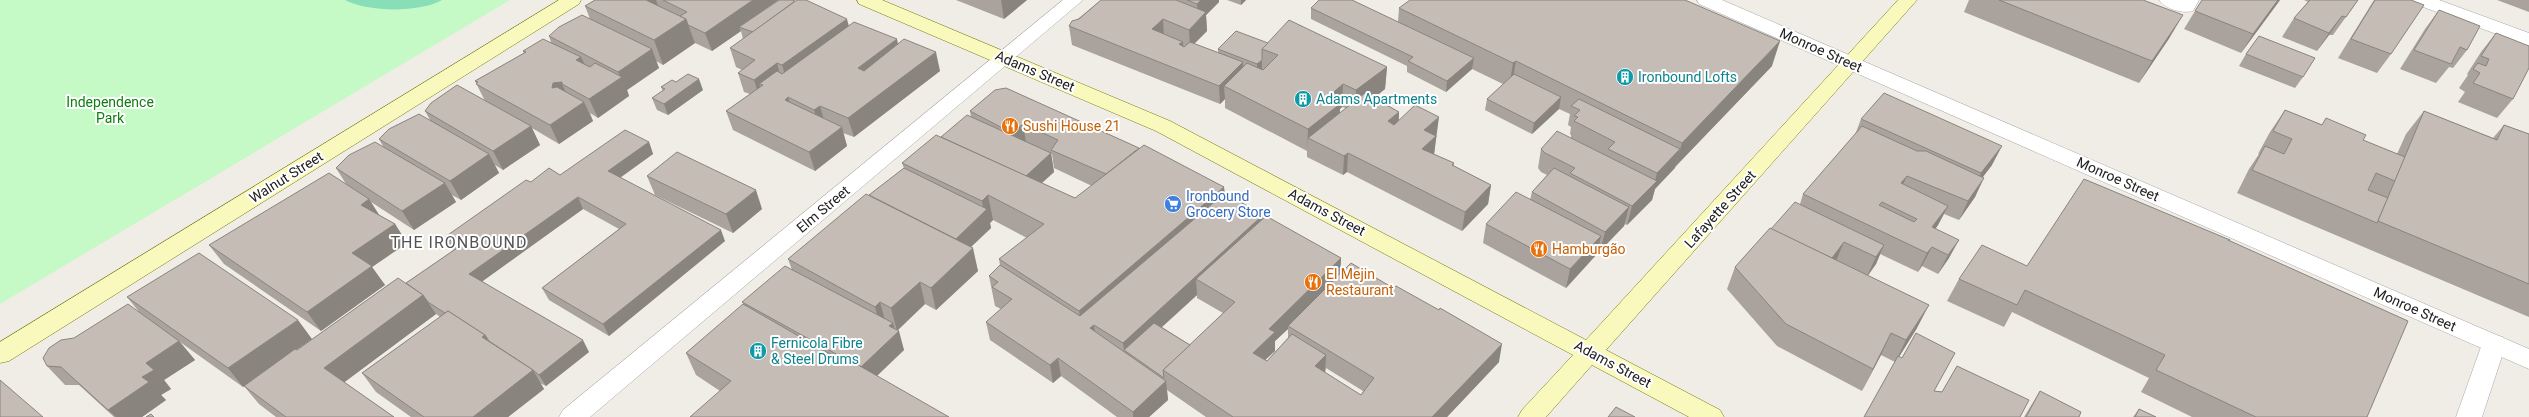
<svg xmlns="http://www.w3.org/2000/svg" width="2529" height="417" font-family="Roboto,sans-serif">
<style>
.park{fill:#c5f9c6}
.pitch{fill:#87deb7}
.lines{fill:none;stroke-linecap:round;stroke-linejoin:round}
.lane-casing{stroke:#a7a7a7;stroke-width:1}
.street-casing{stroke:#a7a7a7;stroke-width:1}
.secondary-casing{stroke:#727707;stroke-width:1}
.lane{fill:#fff;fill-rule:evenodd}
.street{fill:#fff;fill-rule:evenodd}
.secondary{fill:#f9f8bd;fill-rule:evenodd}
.wall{fill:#a9a29d;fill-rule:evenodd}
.shaded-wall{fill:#8a847f}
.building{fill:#c5bcb6;stroke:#8a847f;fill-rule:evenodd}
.labels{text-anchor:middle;stroke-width:4;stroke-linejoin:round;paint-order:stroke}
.street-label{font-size:14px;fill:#202020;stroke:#fff}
.culture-label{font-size:14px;fill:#0d838f;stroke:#fff;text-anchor:start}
.park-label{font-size:14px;fill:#0e7e11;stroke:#fff}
.food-label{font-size:14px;fill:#c56008;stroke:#fff;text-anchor:start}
.shop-label{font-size:14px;fill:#366cbe;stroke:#fff;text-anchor:start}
.quarter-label{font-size:16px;letter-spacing:1px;fill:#535353;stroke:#fff}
</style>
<rect width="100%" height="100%" fill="#f0ede7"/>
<path class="park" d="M0,0H510L0,304Z"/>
<path class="pitch" d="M345,0H442C419,13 368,12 345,0Z"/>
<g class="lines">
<defs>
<g id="lane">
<path d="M2159,0H2199L2193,11C2183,14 2165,9 2159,0Z"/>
<path d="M2494,335L2503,337L2506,344L2482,417H2456L2482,344L2485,337Z"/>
</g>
<g id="street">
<path d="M1063,0H1083L590,417H559L563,410Z"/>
<path d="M1697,0H1722L2529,349V369L1699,4Z"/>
<path d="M2413,0H2439L2529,33V46L2415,4Z"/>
</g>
<g id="secondary">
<path d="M559,0H581L579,4L9,361L0,363V342Z"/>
<path d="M857,0H882L1170,121L1586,340L1898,0H1917L1606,350L1720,410L1724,417H1689L1592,365L1546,417H1518L1522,410L1573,355L1156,131L859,4Z"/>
</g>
</defs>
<use href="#lane" class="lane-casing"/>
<use href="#street" class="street-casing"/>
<use href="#secondary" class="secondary-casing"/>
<use href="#lane" class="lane"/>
<use href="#street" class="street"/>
<use href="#secondary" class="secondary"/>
</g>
<g class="wall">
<path d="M595,0H778L898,44L940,71L854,137L843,133L847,146L815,171L733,130L726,111L750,94L744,92L738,73L742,70L736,67L730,48L743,39L741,31L712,51L695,43L663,65L656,61L659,68L627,90L629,96L598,118L590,113L593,121L559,144L532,128L540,145L503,170L495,165L499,173L461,200L452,195L456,202L414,230L371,202L379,215L395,224L407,243L372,267L385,285L321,331L224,264L209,245L346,184L336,168L384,148L379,139L430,120L425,111L485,101L475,81L524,53L523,51L551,42L549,36L590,19L585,6Z"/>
<path d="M956,0H1027L1004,19Z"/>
<path d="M1101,0H1219V2L1206,15L1207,31L1194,44L1218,53V49L1268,43L1387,67L1385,89L1374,98L1399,112V120L1437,136L1436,137L1434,154L1454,163V166L1491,185L1488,204L1462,231L1347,172L1343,175L1307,157V151L1225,108V99L1220,104L1072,45L1069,26ZM1342,107L1346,108L1340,113V109Z"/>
<path d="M1227,0H1246L1241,5Z"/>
<path d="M1969,0H2143L2170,37L2139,83L1964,12Z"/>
<path d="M2280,0L2241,53L2184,29L2195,11Z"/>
<path d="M2304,0H2358L2333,35H2329L2317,51L2282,37L2294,18L2308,2Z"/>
<path d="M2374,0H2411L2391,54L2377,73L2338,58Z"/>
<path d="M2497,0H2529V12Z"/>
<path d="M1311,8L1398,22L1399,8L1772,66L1675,167L1655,189L1652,200L1627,225L1625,224L1624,226L1600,251L1598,250L1597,254L1566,288L1483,243L1486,224L1530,200L1532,192L1547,175L1541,172L1538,168L1541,149L1571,138V135L1570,134L1571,127L1568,125L1570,114L1559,109L1532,134L1485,110L1487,99L1503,84L1472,69L1446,92L1407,72V66L1311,19Z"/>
<path d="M2439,10L2467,50L2453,68L2449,67L2436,83L2400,69L2425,29Z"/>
<path d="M2496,33L2513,99L2497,118L2458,102L2465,92L2459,88L2468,75L2467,74L2481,52Z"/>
<path d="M2246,54L2303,77L2295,88L2239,66Z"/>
<path d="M676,82L703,90L668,115L657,110L652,98L663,91L661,87Z"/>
<path d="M995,90L1224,187L1225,193L1263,218L1341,258L1340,274L1499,362L1447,417H1206L1167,390L1168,400L1149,417H1117L1061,376L1053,383L990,340L986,322L1001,309L995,306L989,276L1000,265L999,259L1027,238L993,220L990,223L991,228L971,247L978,271L936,310L925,304L897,330L904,350L877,376L720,391L696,375L686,353L744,305L742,302L792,270L788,259L904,168L902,163L971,117L970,111ZM1051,154H1052L1054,168L1092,186L1075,198L1042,183L1054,172ZM1197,295V298L1223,313L1190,345L1162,327ZM1288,329V338L1267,361L1265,360L1275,351V341ZM1326,368L1363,391L1361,395L1325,373Z"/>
<path d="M2285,110L2397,154L2406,134L2424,111L2493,138L2504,125L2529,134V317L2359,245L2237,193L2249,169L2259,154H2258L2270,132Z"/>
<path d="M1861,119L1992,165L1983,177L1975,197L1959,220L1944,214L1938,225L1936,228L1949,258L1938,274L1922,266L1918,272L1880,254L1876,264L1868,276L1917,328L1899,357L1934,391L2029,400L1864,417L1895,362L1881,355L1862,391L1777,346L1727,289L1735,267L1771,229L1800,204L1803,194L1855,135Z"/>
<path d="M649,142L653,154L620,177L725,241L609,336L549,300L542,288L619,229L583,209L482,281L589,352L546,386L540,383L544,389L508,417H411L376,392L362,373L440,317L435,313L436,314L344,382L394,417H276L259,404L244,386L243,387L180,342L195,360L164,380L171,389L161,395L166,400L142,417H114L79,385H65L47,366L74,338L140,313L127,297L312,339L296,350H297L406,283L454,250L452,249L445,237L531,182L560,175Z"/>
<path d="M647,176L762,209L733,233L655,195Z"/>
<path d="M2230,240L2229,241L2367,417H2192L2141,392L2149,378L2012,312L2004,327L1947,301L1959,279L2027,266Z"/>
<path d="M2040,391L2079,417H2024Z"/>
<path d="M2139,409L2156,417H2133Z"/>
</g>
<g class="shaded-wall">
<path d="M648,0H656L661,14L643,3Z"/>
<path d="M753,0H778L739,27L741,31L712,51L705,33Z"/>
<path d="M1001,0H1027L1004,19Z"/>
<path d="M1201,0H1219V2L1206,15L1207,31L1190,48L1189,30L1198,21L1197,4Z"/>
<path d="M1241,0H1246L1241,5Z"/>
<path d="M2278,0H2280L2241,53L2253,34Z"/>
<path d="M2183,15L2170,37L2139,83L2152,61Z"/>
<path d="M2342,16L2329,35L2317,51L2329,33Z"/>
<path d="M686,19L695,43L663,65L654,40Z"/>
<path d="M847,19L852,38L788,84L782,65Z"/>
<path d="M1163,19L1164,38L1152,29Z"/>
<path d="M897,39L901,58L863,87L858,68Z"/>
<path d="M1780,41L1772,66L1675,167L1682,143Z"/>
<path d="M1183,42L1184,60L1179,44Z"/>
<path d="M652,49L659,68L627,90L629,96L598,118L589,99L621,78L618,72Z"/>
<path d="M936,52L940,71L854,137L848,118Z"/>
<path d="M581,57L590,75L576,60Z"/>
<path d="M1474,58L1472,69L1446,92L1447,81Z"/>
<path d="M1262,60V71L1257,76V64Z"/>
<path d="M1516,61L1512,85L1509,88L1513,63Z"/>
<path d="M1243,62V81L1224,86L1225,99L1220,104L1219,86Z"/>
<path d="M777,63L782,82L763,85L759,84L764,96L760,99L754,80Z"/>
<path d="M1387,67L1385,89L1355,113L1356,90Z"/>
<path d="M699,79L703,90L668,115L664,104Z"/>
<path d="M562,82V84L570,101L552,88L553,83Z"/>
<path d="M1343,84L1342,107L1340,109L1339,126L1308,138L1307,151L1308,129L1328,97Z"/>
<path d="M788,97L794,116L785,100Z"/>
<path d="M1561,97L1559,109L1532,134L1534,123Z"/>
<path d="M584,102L593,121L559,144L550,125Z"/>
<path d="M820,106L825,124L820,129L814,110Z"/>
<path d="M1399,112L1398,131L1388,121Z"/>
<path d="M1439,117L1434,155L1420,168L1424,130Z"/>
<path d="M1023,124L1026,142L1016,152L1012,133Z"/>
<path d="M531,126L540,145L503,170L493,151Z"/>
<path d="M842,127L847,146L815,171L809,152Z"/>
<path d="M649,142L653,154L613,183L608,171Z"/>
<path d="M2002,146L1992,165L1971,192L1981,173Z"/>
<path d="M1680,149L1675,168L1655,189L1652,200L1627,225L1632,206L1654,184L1657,173Z"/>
<path d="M1051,153L1054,172L1025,198L1022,179Z"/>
<path d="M1348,153L1347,172L1343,175L1344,156Z"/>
<path d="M489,154L499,173L461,200L450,181Z"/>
<path d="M1907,176L1898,195L1901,183Z"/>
<path d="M1984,178L1975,197L1959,220L1968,201Z"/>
<path d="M445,183L456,202L414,230L402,211Z"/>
<path d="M1491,185L1488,204L1462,231L1465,212Z"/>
<path d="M1224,187L1225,212L1094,325L1096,343L1083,335L1079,311Z"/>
<path d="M756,190L762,209L733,233L726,214Z"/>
<path d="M988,195L993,220L990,223L991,228L957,260L953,241L984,212L982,201Z"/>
<path d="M578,197L583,209L476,286L469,274Z"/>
<path d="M369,199L381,218L361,205Z"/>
<path d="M1948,206L1938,225L1923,246L1932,227Z"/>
<path d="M1629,207L1624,226L1600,251L1605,232Z"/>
<path d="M1263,215V234L1196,279L1197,295L1131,355L1124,350L1123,343Z"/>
<path d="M395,224L407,243L372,267L385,285L321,331L307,312L352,253Z"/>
<path d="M721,230L725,241L609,336L603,324Z"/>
<path d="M1601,236L1597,254L1566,288L1570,269Z"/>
<path d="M1959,240L1949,258L1938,274L1948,255Z"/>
<path d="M1844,242L1836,261H1830Z"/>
<path d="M1884,245L1876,264L1867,276L1876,257Z"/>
<path d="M1932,247L1922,266L1918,272L1927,253Z"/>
<path d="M973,248L978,271L936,310L931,288Z"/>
<path d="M1341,258L1340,277L1288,326V329L1275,341V351L1253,371V353L1269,329Z"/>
<path d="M920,282L925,304L897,331L891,308Z"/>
<path d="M423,295L436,314L338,387L324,368Z"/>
<path d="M880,302L886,324L881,329L875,307Z"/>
<path d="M1929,305L1917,328L1895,363L1906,340Z"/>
<path d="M298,320L312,339L243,387L228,368Z"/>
<path d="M893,323L896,334L899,331L904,350L866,386L860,367L889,326Z"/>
<path d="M1891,333L1881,355L1862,391Z"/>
<path d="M485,335L496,354L482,337Z"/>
<path d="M583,340L589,352L546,386L539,375Z"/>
<path d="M179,341L195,360L164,380L171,389L161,395L166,400L142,417H116L108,410L142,377L146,363Z"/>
<path d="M1502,344L1499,362L1447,417H1432Z"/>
<path d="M1326,355L1325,373L1315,366Z"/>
<path d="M1058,358L1061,376L1053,383L1050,365Z"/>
<path d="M533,370L544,389L508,417H473Z"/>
<path d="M1166,381L1168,400L1149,417H1133V412Z"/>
</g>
<g class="building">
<path d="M595,0H646L686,19L654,40L585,6Z"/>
<path d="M663,0H753L705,33L688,25L686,19L680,16L687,12Z"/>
<path d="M779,0H792L795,1L753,32L739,27Z"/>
<path d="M797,0H806L847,19L782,65L777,63L754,80L738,73L755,60L730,48Z"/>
<path d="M1101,0H1176L1206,12L1189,30L1163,19L1152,29L1183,42L1179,44L1184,47L1190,42L1243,62L1219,86L1069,26L1072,21L1079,19Z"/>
<path d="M1187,0H1201L1197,4Z"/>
<path d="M1319,0H1352L1474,58L1447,81L1408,61L1413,57L1311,8Z"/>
<path d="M1410,0H1685L1780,41L1682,143L1516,61L1513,63L1399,8Z"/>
<path d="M1999,0H2143L2183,15L2152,61Z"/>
<path d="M2202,0H2278L2253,34L2195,11Z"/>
<path d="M2310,0H2358L2346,17L2342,16L2329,33L2294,18Z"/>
<path d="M2375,0H2411L2424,5L2391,54L2351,39Z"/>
<path d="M2439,10L2480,26L2467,50L2460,47L2451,64L2414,50Z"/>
<path d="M582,15L652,49L618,72L549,36L559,27Z"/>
<path d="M1289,20L1387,67L1356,90L1343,84L1328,97L1340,104L1308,129L1224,86L1247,63L1263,70L1278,55L1262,49Z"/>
<path d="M854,22L897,39L858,68L864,71L904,39L936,52L848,118L820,106L814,110L788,97L785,100L842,127L809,152L726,111L763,85L759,84L777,71L782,74Z"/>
<path d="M1236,31L1268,43L1262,49V60L1257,64L1218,49Z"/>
<path d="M2496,33L2529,46V68L2513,99L2473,83L2480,73L2473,69L2478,63L2486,66L2489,59L2481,56Z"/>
<path d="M2259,36L2315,58L2303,77L2246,54Z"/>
<path d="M543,39L581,57L576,60L590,67L595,63L622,77L589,99L562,84V82L553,83L552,88L557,87L584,102L550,125L476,84L478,82L475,81L526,52L523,51Z"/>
<path d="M688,74L699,79L664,104L652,98L665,89L661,87L672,80L676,82Z"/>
<path d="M1514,74L1561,97L1534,123L1487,99Z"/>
<path d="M457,85L531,126L493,151L425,111L431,103Z"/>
<path d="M1006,88L1139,148L1106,174L1051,150L1058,140L1023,124L1012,133L970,111L995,90Z"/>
<path d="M1365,93L1399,112L1388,121L1394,125L1415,105L1439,117L1424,130L1436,136L1422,149L1454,163L1452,165L1491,185L1465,212L1348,153L1344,156L1308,138Z"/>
<path d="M1884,93L2002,146L1981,173L1861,119Z"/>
<path d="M1579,99L1680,149L1657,173L1608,149L1615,142L1574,121L1578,117L1574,116L1580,110L1571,106Z"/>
<path d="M2285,110L2322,125L2326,118L2366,135L2363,140L2405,157L2395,181L2376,173L2368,190L2388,198L2377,223L2252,170L2265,146L2284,154L2292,139L2273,131Z"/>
<path d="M2424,111L2497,140L2504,125L2529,134V284L2378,221Z"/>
<path d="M419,114L489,154L450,181L379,139L389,129Z"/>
<path d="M967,115L1051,153L1026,176L941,137Z"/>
<path d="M1862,126L1917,151H1926L1984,178L1968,201L1907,176L1901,183L1948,206L1932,227L1959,240L1948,255L1932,247L1927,253L1803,194ZM1882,202L1917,219L1914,222L1879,205Z"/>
<path d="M625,130L649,142L608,171L721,230L603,324L542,288L626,224L578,197L469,274L583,340L539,375L534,371L533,370L489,341L485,335L448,311L445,313L428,302L423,295L406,283L460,246L445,237L526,180L531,182L549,168L560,175Z"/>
<path d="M1557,131L1657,181L1632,206L1570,173L1575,168L1545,153L1541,149Z"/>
<path d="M936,135L1075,198L1144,145L1224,187L1079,311L999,259L1044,224L988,195L982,201L902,163Z"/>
<path d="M375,142L445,183L402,211L336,168L349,155Z"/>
<path d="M677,152L756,190L726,214L647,176Z"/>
<path d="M904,168L987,209L956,239L869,195Z"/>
<path d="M1554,168L1629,207L1605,232L1532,192Z"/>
<path d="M329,173L369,199L361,205L395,224L352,253L372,266L307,312L209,245Z"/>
<path d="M2084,179L2230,240H2228L2408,321L2367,417H2256L2156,370L2165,355L2025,290L2017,305L1959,279L1982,245L2027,266Z"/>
<path d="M1516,192L1601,236L1570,269L1486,224Z"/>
<path d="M1225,193L1263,215L1123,343L1094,325L1090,328L1166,381L1133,412L1058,358L1050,365L986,322L1012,299L992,287L998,282L989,276L1000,265L1080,316Z"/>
<path d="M866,194L973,248L931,288L920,282L891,308L880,302L875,307L788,259Z"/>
<path d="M1795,202L1884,245L1876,257L1844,242L1832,258L1771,229Z"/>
<path d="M1266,216L1341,258L1269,329L1275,332L1253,353L1267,361L1292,334L1326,355L1315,366L1361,395L1374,378L1288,326L1351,263L1393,288L1396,286L1439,310L1440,308L1502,344L1432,417H1233L1163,370L1235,302L1196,279Z"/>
<path d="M1770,228L1929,305L1906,340L1891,333L1873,369L1786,324L1735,267Z"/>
<path d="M199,253L298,320L228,368L127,297Z"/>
<path d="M785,266L893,323L889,326L899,331L861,367L839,354L838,355L742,302Z"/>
<path d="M398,278L423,295L324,368L394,417H286L244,386L295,349L297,350Z"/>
<path d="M128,304L179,341L146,363L154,370L142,377L149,382L108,410L61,367L47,366L43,358L49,348L61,340L74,338Z"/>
<path d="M743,304L835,357L839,354L949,417H690L731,381L686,353Z"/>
<path d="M448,311L485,335L482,337L533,370L473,417H424L362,373Z"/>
<path d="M1154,323L1190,345L1163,370L1164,378L1124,350Z"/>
<path d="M1916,333L1955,353L1934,391L1942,392L1957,366L2029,400L2020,417H1864L1898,356L1902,358Z"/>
<path d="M0,380L43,417H0Z"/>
<path d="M2040,391L2081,412L2079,417H2026Z"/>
<path d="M1616,407L1635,417H1608Z"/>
<path d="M2139,409L2156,417H2135Z"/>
<path d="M151,414L154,417H146Z"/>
</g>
<defs>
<symbol id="building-disc" viewBox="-11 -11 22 22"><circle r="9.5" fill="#0f9aa8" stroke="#fff"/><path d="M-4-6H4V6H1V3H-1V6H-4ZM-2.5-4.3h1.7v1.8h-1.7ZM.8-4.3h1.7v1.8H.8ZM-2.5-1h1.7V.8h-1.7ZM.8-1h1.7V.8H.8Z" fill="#fff"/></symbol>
<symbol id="restaurant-disc" viewBox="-11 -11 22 22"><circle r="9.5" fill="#e8710a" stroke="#fff"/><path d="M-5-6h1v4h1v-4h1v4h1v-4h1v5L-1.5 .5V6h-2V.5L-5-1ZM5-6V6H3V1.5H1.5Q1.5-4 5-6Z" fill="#fff"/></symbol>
<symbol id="supermarket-disc" viewBox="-11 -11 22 22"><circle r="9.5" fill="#3f7fe0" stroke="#fff"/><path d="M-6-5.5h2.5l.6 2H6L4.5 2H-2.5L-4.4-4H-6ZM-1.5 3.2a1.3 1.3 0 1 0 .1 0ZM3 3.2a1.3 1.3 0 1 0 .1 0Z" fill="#fff"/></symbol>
</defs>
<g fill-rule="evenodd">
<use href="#building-disc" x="1615" y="67" width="20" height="20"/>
<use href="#building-disc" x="1293" y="89" width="20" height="20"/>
<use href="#restaurant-disc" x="1000" y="116" width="20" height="20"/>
<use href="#supermarket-disc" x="1163" y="194" width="20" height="20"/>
<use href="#restaurant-disc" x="1529" y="239" width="20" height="20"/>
<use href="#restaurant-disc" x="1303" y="272" width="20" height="20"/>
<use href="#building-disc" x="748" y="341" width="20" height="20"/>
</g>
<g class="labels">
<g class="street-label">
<text transform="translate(1821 50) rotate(24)" y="5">Monroe Street</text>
<text transform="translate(1035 71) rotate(23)" y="5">Adams Street</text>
<text transform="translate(286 177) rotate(-32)" y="5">Walnut Street</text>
<text transform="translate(2118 179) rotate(24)" y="5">Monroe Street</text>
<text transform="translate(823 209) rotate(-40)" y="5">Elm Street</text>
<text transform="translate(1720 209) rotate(-48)" y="5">Lafayette Street</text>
<text transform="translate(1327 212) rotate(28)" y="5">Adams Street</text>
<text transform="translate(2415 309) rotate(24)" y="5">Monroe Street</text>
<text transform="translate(1613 364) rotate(28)" y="5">Adams Street</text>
</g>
<g class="culture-label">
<text x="1638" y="82">Ironbound Lofts</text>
<text x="1316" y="104">Adams Apartments</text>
<text x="771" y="348">Fernicola Fibre<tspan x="771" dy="16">&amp; Steel Drums</tspan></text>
</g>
<g class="park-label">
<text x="110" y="107">Independence<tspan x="110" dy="16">Park</tspan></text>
</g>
<g class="food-label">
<text x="1023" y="131">Sushi House 21</text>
<text x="1552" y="254">Hamburgão</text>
<text x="1326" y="279">El Mejin<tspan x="1326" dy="16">Restaurant</tspan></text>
</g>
<g class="shop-label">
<text x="1186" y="201">Ironbound<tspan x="1186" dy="16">Grocery Store</tspan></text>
</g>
<g class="quarter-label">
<text x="459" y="248">THE IRONBOUND</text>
</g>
</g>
</svg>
